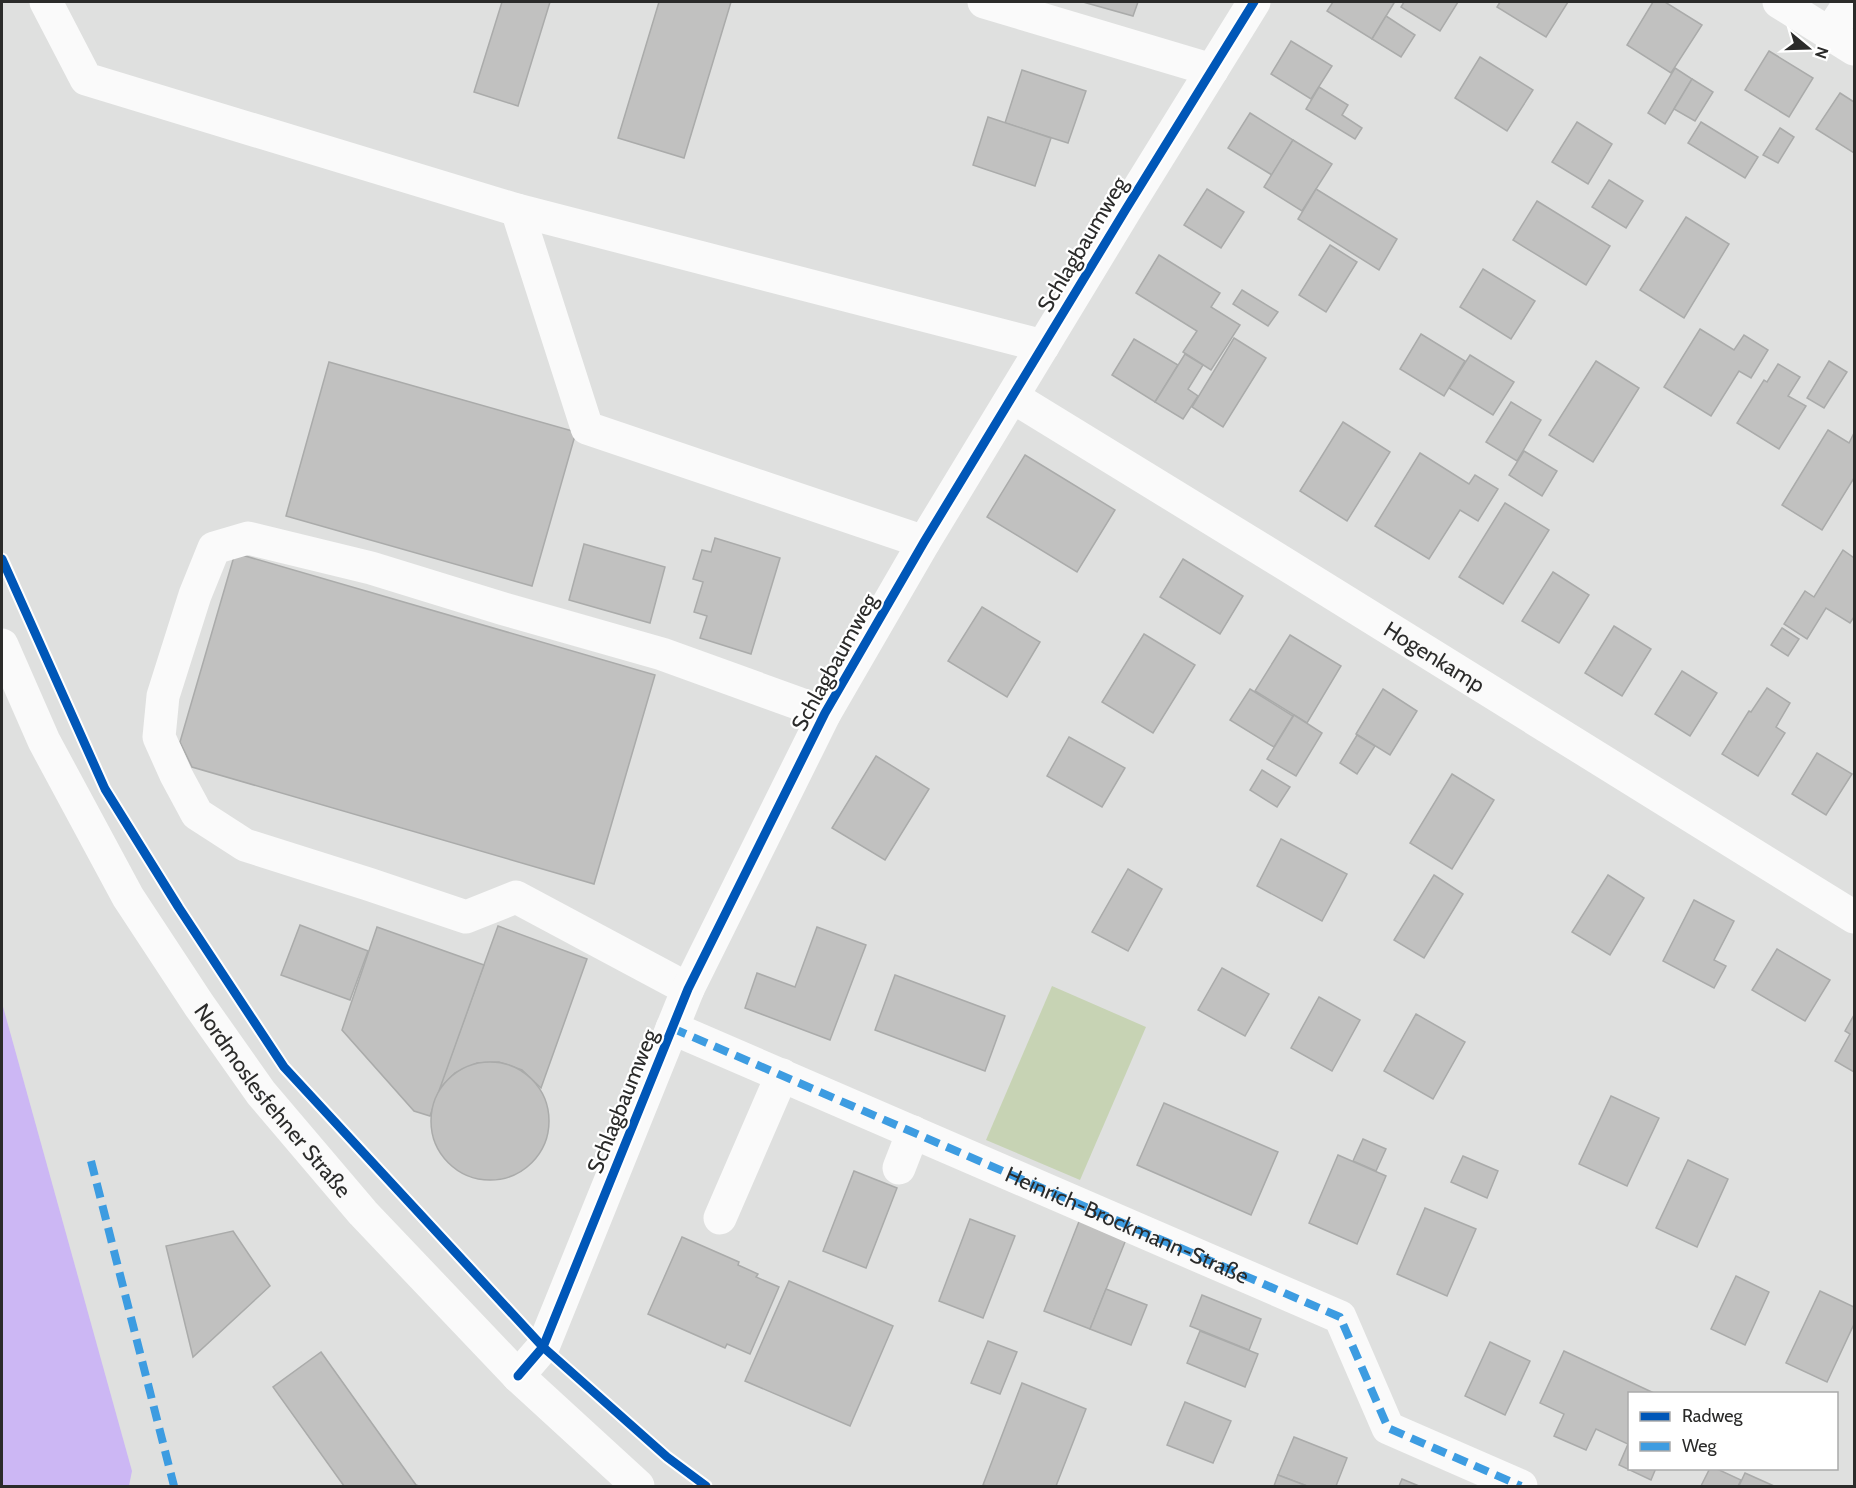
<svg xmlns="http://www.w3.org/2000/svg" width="1856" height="1488" font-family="Cabin,sans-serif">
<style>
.green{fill:#c7d3b4}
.water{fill:#ccb7f4}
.building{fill:#c1c1c0;stroke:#aaabaa;stroke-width:1.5}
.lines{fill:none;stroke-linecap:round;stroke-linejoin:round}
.minor{stroke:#fafafa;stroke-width:33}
.major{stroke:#fafafa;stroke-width:33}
.quiet{stroke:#3d9ce1;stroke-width:8;stroke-dasharray:15 8;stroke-linecap:butt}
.cycleway-casing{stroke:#fff;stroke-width:13}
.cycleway{stroke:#0057b8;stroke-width:9}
.labels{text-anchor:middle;stroke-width:4.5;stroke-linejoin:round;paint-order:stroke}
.street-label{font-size:22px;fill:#2b2b2a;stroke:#fff}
</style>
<rect width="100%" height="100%" fill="#dfe0df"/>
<path class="green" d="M1052,986L1146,1027L1080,1180L986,1140Z"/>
<path class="water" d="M2,1003L132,1471L129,1486H2Z"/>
<g class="building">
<path d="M502,2H550L518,106L474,92Z"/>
<path d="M659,2H731L684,158L618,138Z"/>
<path d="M1083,2H1138L1133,16Z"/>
<path d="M1333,2H1392L1394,3L1372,39L1327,11Z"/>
<path d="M1404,2H1458L1440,31L1401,7Z"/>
<path d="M1500,2H1568L1546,37L1497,7Z"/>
<path d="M1653,2H1665L1702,25L1671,73L1627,45Z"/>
<path d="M1386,16L1415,35L1401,57L1372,39Z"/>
<path d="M1291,41L1332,66L1311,99L1271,74Z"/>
<path d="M1769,51L1813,78L1789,117L1745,90Z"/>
<path d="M1480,57L1533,90L1507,131L1455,98Z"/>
<path d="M1675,68L1692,79L1665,124L1648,113Z"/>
<path d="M1022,70L1086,91L1068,143L1005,123Z"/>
<path d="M1692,79L1713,92L1695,121L1674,109Z"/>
<path d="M1319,87L1348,105L1342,115L1362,128L1355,139L1306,109Z"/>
<path d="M1840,93L1854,102V153L1816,129Z"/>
<path d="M1250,113L1293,140L1272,175L1228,148Z"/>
<path d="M988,117L1051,138L1035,186L973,165Z"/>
<path d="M1577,122L1612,144L1588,184L1552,162Z"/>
<path d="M1701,122L1758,157L1745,178L1688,143Z"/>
<path d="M1780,128L1794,137L1778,163L1763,155Z"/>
<path d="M1293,140L1332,164L1302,211L1264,187Z"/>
<path d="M1609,180L1643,201L1626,228L1592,207Z"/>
<path d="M1207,189L1244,212L1221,248L1184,225Z"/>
<path d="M1316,189L1397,239L1379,270L1298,219Z"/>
<path d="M1537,201L1610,246L1586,285L1513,240Z"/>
<path d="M1686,217L1729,244L1684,318L1640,290Z"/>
<path d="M1330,245L1357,262L1326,312L1299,295Z"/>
<path d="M1159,255L1220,293L1211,307L1240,325L1211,370L1183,352L1197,331L1136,293Z"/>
<path d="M1483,269L1535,301L1511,339L1460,307Z"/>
<path d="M1242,290L1278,312L1268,326L1233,304Z"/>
<path d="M1700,329L1734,350L1744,335L1768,350L1751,378L1739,371L1711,416L1664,387Z"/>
<path d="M1421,334L1465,361L1444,396L1400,369Z"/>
<path d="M1234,338L1266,358L1223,427L1192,407Z"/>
<path d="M1134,339L1178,365L1155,402L1112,375Z"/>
<path d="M1185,354L1203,365L1188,389L1198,396L1183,419L1155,402Z"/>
<path d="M1470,355L1514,382L1493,415L1449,388Z"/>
<path d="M1596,361L1639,388L1593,462L1549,435Z"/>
<path d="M1829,361L1847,372L1824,408L1807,398Z"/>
<path d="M329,362L576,432L532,586L286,516Z"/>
<path d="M1778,364L1800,377L1788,396L1806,406L1779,449L1737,423L1764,380L1767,382Z"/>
<path d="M1511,402L1541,420L1517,461L1486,442Z"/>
<path d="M1343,422L1390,452L1347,521L1300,491Z"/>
<path d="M1828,430L1849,443L1854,433V478L1822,530L1782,505Z"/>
<path d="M1524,451L1557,471L1542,496L1509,475Z"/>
<path d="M1420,453L1469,484L1475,475L1498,489L1478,521L1460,510L1429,559L1375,526Z"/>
<path d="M1025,455L1115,510L1077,572L987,517Z"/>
<path d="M1505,503L1549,530L1503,604L1459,577Z"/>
<path d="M715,538L780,558L751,654L700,638L707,616L694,612L703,582L693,579L702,550L711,552Z"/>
<path d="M584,544L665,567L650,623L569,600Z"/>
<path d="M1843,550L1854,558V617L1850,623L1826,608L1807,639L1784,624L1805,591L1814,597Z"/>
<path d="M235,553L655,675L594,884L192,767L180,742Z"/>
<path d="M1183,559L1243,596L1220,634L1160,597Z"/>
<path d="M1553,572L1589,595L1559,643L1522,621Z"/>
<path d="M982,607L1040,642L1007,697L948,661Z"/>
<path d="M1614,626L1651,649L1622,696L1585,673Z"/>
<path d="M1782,628L1799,639L1788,656L1771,645Z"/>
<path d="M1144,634L1195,665L1153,733L1102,702Z"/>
<path d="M1290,635L1341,666L1307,723L1255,691Z"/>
<path d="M1682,671L1717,693L1690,736L1655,714Z"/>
<path d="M1767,688L1790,703L1776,727L1785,733L1758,776L1722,754L1749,711L1751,712Z"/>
<path d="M1250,689L1293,716L1274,747L1230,720Z"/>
<path d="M1383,689L1417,711L1390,755L1356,734Z"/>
<path d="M1294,715L1322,733L1296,776L1267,759Z"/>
<path d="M1357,735L1375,746L1357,774L1340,763Z"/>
<path d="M1069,737L1125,768L1102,807L1047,776Z"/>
<path d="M1817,753L1852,774L1826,815L1792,794Z"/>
<path d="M876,756L929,789L885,860L832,828Z"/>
<path d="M1262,770L1290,787L1277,807L1250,790Z"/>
<path d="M1452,774L1494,800L1452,869L1410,843Z"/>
<path d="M1281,839L1347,874L1322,921L1257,886Z"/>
<path d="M1128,869L1162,889L1128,951L1092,932Z"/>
<path d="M1434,875L1463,894L1424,958L1394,940Z"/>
<path d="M1608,875L1644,898L1610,955L1572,932Z"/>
<path d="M1694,900L1734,921L1714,960L1726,966L1714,988L1663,961Z"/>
<path d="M300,925L368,951L350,1000L281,975Z"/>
<path d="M498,926L587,959L541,1088L522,1070L499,1062L477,1063L455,1073L439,1089Z"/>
<path d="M377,927L484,965L430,1116L414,1111L342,1030Z"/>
<path d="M817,927L866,945L830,1040L745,1008L757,973L795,987Z"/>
<path d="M1777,949L1830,980L1805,1021L1752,990Z"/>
<path d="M1222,968L1269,994L1245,1036L1198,1010Z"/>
<path d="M895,975L1005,1016L985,1071L875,1030Z"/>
<path d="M1319,997L1360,1020L1332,1071L1291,1048Z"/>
<path d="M1416,1014L1465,1042L1433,1099L1384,1071Z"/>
<path d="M1854,1015V1072L1835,1061L1850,1034L1845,1031Z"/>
<circle cx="490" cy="1121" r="59"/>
<path d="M1611,1096L1659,1118L1627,1186L1579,1164Z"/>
<path d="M1164,1103L1278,1152L1251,1215L1137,1165Z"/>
<path d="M1363,1139L1386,1149L1376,1171L1353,1161Z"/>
<path d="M1338,1155L1386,1176L1357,1244L1309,1223Z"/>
<path d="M1463,1156L1498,1171L1487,1198L1451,1182Z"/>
<path d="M1688,1160L1728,1179L1697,1247L1656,1228Z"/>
<path d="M854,1171L897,1188L866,1268L823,1251Z"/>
<path d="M1425,1208L1476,1229L1447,1296L1397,1274Z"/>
<path d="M970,1219L1015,1236L983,1318L939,1301Z"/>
<path d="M1080,1219L1127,1237L1090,1329L1044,1311Z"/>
<path d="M233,1231L270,1286L193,1357L166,1246Z"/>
<path d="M682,1237L739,1262L738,1265L758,1274L756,1277L779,1287L750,1354L727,1344L725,1348L648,1314Z"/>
<path d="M1736,1276L1769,1292L1745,1345L1711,1329Z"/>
<path d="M789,1281L893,1326L850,1426L745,1381Z"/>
<path d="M1106,1289L1147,1305L1131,1345L1090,1329Z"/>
<path d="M1820,1291L1854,1307V1324L1827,1382L1786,1363Z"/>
<path d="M1202,1295L1261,1319L1249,1350L1190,1326Z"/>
<path d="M1200,1331L1258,1354L1245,1387L1187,1363Z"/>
<path d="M988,1341L1017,1352L1000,1394L971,1383Z"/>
<path d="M1490,1342L1530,1361L1505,1415L1465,1396Z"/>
<path d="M1564,1351L1656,1394H1630V1468H1656L1651,1480L1619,1465L1628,1444L1596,1429L1586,1450L1554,1436L1564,1414L1540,1403Z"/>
<path d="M321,1352L416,1485L419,1486H344L273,1387Z"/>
<path d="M1022,1383L1086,1409L1056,1486H987L983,1485Z"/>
<path d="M1185,1402L1231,1421L1213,1463L1167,1445Z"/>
<path d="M1294,1437L1347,1458L1336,1486H1307L1278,1475Z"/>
<path d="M1710,1468H1715L1741,1480L1738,1486H1701Z"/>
<path d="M1745,1473L1774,1486H1739Z"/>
<path d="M1278,1475L1307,1486H1274Z"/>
<path d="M1402,1479L1419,1486H1399Z"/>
</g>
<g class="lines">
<g class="minor">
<path d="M46,2L86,79L517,210L587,428L924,542"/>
<path d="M984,2L1212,70"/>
<path d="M1779,2L1854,49"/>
<path d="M1830,33L1850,2"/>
<path d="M517,210L1043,346"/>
<path id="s1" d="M1013,397L1290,567L1854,917"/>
<path d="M688,989L516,897L466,917L368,884L245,845L197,814L176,775L159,737L163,696L195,595L214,548L248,538L371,568L504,609L662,654L825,713"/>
<path id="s2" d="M672,1028L1340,1317L1388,1428L1521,1486"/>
<path d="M899,1168L913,1132"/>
<path d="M720,1218L782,1075"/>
<path d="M518,1376L543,1347L688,989L825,713L924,542L1126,209L1254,2"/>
</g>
<path class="major" id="s3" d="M2,645L44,741L128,897L199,1005L261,1093L363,1213L518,1376L638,1486"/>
<g class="quiet">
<path d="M672,1028L1340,1317L1388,1428L1521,1486"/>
<path d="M91,1161L174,1486"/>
</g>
<defs>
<g id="cycleway">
<path d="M2,559L105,789L179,908L284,1067L543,1347L667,1457L706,1486"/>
<path d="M518,1376L543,1347L688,989L825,713L924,542L1126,209L1254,2"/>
</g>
</defs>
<use href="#cycleway" class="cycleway-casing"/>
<use href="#cycleway" class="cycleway"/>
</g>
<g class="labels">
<g class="street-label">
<text transform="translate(1082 244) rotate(-59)" y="8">Schlagbaumweg</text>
<text dy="8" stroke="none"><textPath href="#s1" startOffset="495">Hogenkamp</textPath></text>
<text transform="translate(834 662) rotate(-61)" y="8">Schlagbaumweg</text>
<text dy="8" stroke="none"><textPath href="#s3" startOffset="532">Nordmoslesfehner Straße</textPath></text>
<text transform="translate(622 1101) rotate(-68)" y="8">Schlagbaumweg</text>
<text dy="8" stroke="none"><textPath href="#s2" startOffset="496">Heinrich-Brockmann-Straße</textPath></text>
</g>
</g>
<rect width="1856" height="1488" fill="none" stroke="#2b2b2a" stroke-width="6"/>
<rect x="1628" y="1392" width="210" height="78" fill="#ffffff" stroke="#aaaaaa" stroke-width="1.5"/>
<rect x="1640" y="1412" width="30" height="9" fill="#0057b8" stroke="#aaaaaa" stroke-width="1.5"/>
<text x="1682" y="1422" font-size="18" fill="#2b2b2a">Radweg</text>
<rect x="1640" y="1442" width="30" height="9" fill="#3d9ce1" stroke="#aaaaaa" stroke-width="1.5"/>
<text x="1682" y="1452" font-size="18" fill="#2b2b2a">Weg</text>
<g transform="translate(1808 48) rotate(109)" stroke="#ffffff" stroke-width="4.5" paint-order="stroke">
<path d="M0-4.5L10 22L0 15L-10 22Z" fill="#2b2b2a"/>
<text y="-9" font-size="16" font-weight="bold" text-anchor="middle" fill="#2b2b2a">N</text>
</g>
</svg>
